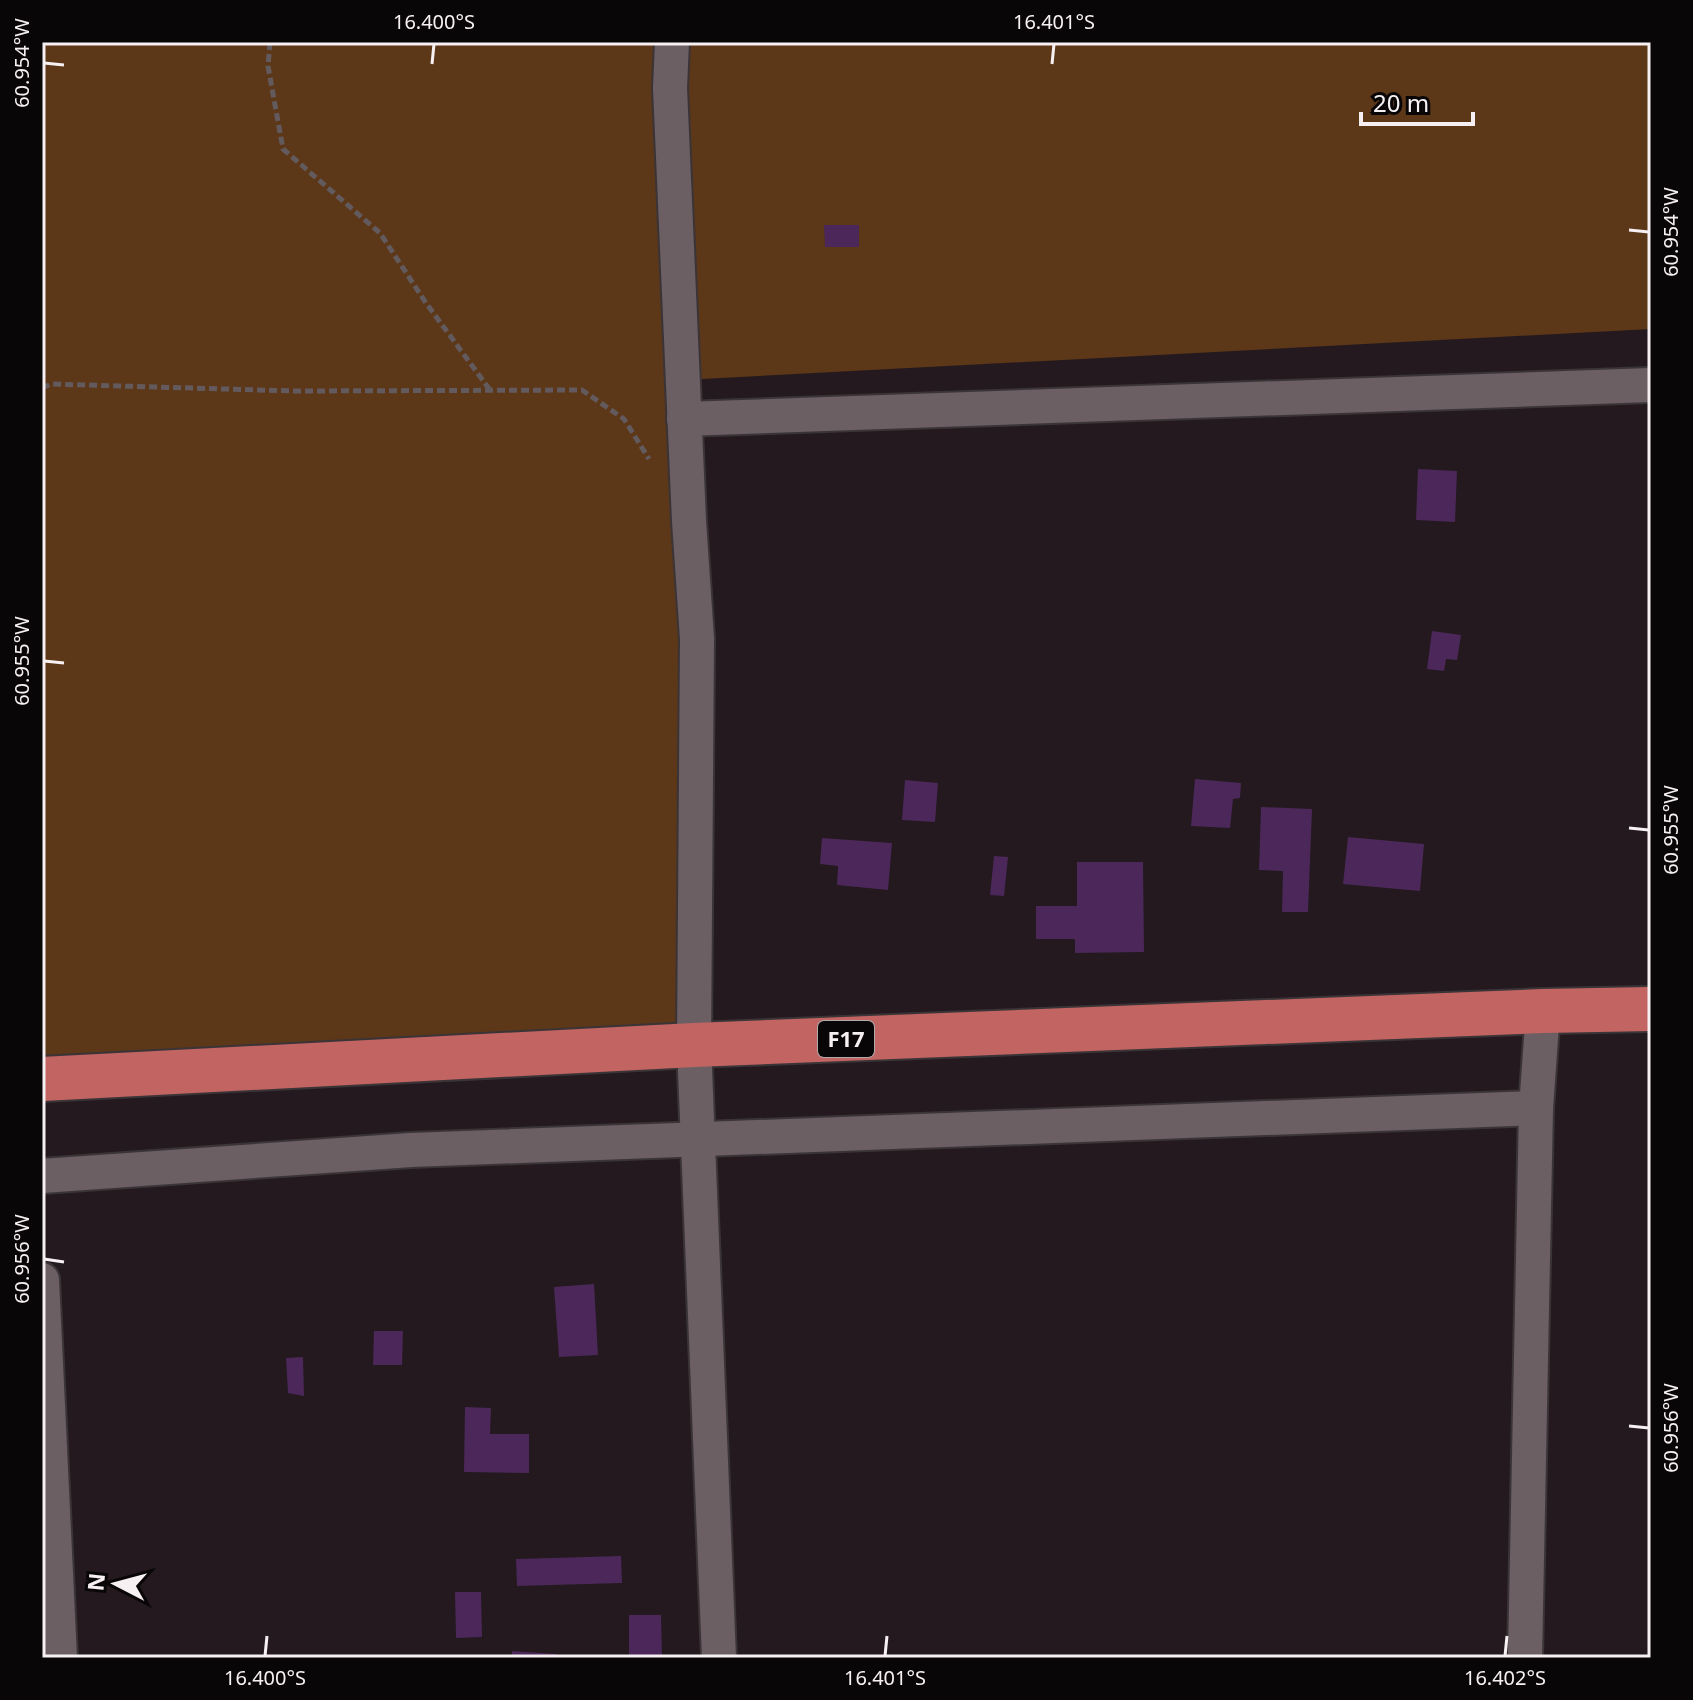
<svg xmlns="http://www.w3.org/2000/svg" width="1693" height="1700" font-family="'Noto Sans',sans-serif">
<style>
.green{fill:#5c3718}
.building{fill:#4b2859}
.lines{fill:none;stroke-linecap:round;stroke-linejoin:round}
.minor-casing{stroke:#3b3437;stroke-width:38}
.trunk-casing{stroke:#3b3437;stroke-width:48}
.path{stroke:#635a5e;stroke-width:5;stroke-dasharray:8 4;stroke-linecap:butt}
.minor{stroke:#6b5f64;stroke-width:34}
.trunk{stroke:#c26462;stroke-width:44}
.ticks{fill:none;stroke:#f7f0f3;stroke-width:3}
.labels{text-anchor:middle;stroke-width:8;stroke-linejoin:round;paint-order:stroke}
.shield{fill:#090607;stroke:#b0aaac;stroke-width:2}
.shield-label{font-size:22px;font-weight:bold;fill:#f7f0f3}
.neatline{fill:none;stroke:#f7f0f3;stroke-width:3}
.ticks-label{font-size:20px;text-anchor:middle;fill:#f7f0f3}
</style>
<rect width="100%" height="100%" fill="#23191e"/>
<path class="green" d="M42,42H1651V329L683,380L694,1045L42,1079Z"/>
<g class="building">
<path d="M824,225H859V247H825Z"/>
<path d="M1418,469L1457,471L1455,522L1416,520Z"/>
<path d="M1432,631L1461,635L1457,660L1446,659L1444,671L1427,669Z"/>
<path d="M1195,779L1241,783L1240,798L1233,799L1230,828L1191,826Z"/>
<path d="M905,780L938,783L935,822L902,820Z"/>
<path d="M1261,807L1312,809L1308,912H1282L1283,871L1259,870Z"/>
<path d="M1348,837L1424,844L1420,891L1343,884Z"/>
<path d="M822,838L892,843L888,890L837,885L838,866L820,864Z"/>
<path d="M994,856L1008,857L1004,896L990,895Z"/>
<path d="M1077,862H1143L1144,952L1075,953V939H1036V906H1077Z"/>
<path d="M594,1284L598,1355L559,1357L554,1287Z"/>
<path d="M374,1331H403L402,1365H373Z"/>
<path d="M303,1357L304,1396L288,1393L286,1358Z"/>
<path d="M465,1407L491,1408L490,1434H529V1473L464,1472Z"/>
<path d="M621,1556L622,1583L517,1586L516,1559Z"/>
<path d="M455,1592H481L482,1637L456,1638Z"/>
<path d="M629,1615H661L662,1658H629Z"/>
<path d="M512,1651L556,1654V1658H512Z"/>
</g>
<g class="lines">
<defs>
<g id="minor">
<path d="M672,42L670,88L689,521L697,639L694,1045L719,1658"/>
<path d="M684,419L1651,385"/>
<path d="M42,1176L411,1150L1536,1108"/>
<path d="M42,1280L60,1658"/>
<path d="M1525,1658L1536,1108L1543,1011"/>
</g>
<path id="trunk" d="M42,1079L694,1045L1543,1011L1651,1009"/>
</defs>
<use href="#minor" class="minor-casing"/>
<use href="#trunk" class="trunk-casing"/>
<g class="path">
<path d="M270,42L268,66L283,149L380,233L426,303L490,390"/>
<path d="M42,388L51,384L295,391L582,390L624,419L649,459"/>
</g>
<use href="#minor" class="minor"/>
<use href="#trunk" class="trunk"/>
</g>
<path class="ticks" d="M44,63L64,65M432,64L434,44M1052,64L1054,44M1629,230L1649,232M44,661L64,663M1629,828L1649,830M44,1259L64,1262M1629,1426L1649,1428M265,1656L267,1636M885,1656L887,1636M1505,1656L1507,1636"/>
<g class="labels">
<rect class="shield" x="818" y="1021" width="56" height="36" rx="6"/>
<g class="shield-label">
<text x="846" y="1047">F17</text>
</g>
</g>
<rect width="1693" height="1700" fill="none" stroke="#090607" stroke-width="88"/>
<g transform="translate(116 1584) rotate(276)" stroke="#090607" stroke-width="6" paint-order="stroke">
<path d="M0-6L14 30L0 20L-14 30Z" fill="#f7f0f3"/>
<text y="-12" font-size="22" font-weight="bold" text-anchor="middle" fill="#f7f0f3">N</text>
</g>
<path d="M1361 112v12h112v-12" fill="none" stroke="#f7f0f3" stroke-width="4"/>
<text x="1373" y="112" font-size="24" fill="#f7f0f3" stroke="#090607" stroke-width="6" paint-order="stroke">20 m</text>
<rect x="44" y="44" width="1605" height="1612" class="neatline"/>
<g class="ticks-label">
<text x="434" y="29">16.400°S</text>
<text x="1054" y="29">16.401°S</text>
<text transform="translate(22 63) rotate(-90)" y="7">60.954°W</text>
<text transform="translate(1671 232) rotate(-90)" y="7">60.954°W</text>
<text transform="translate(22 661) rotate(-90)" y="7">60.955°W</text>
<text transform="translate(1671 830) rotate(-90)" y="7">60.955°W</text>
<text transform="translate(22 1259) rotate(-90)" y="7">60.956°W</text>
<text transform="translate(1671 1428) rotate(-90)" y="7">60.956°W</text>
<text x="265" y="1685">16.400°S</text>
<text x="885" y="1685">16.401°S</text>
<text x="1505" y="1685">16.402°S</text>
</g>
</svg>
